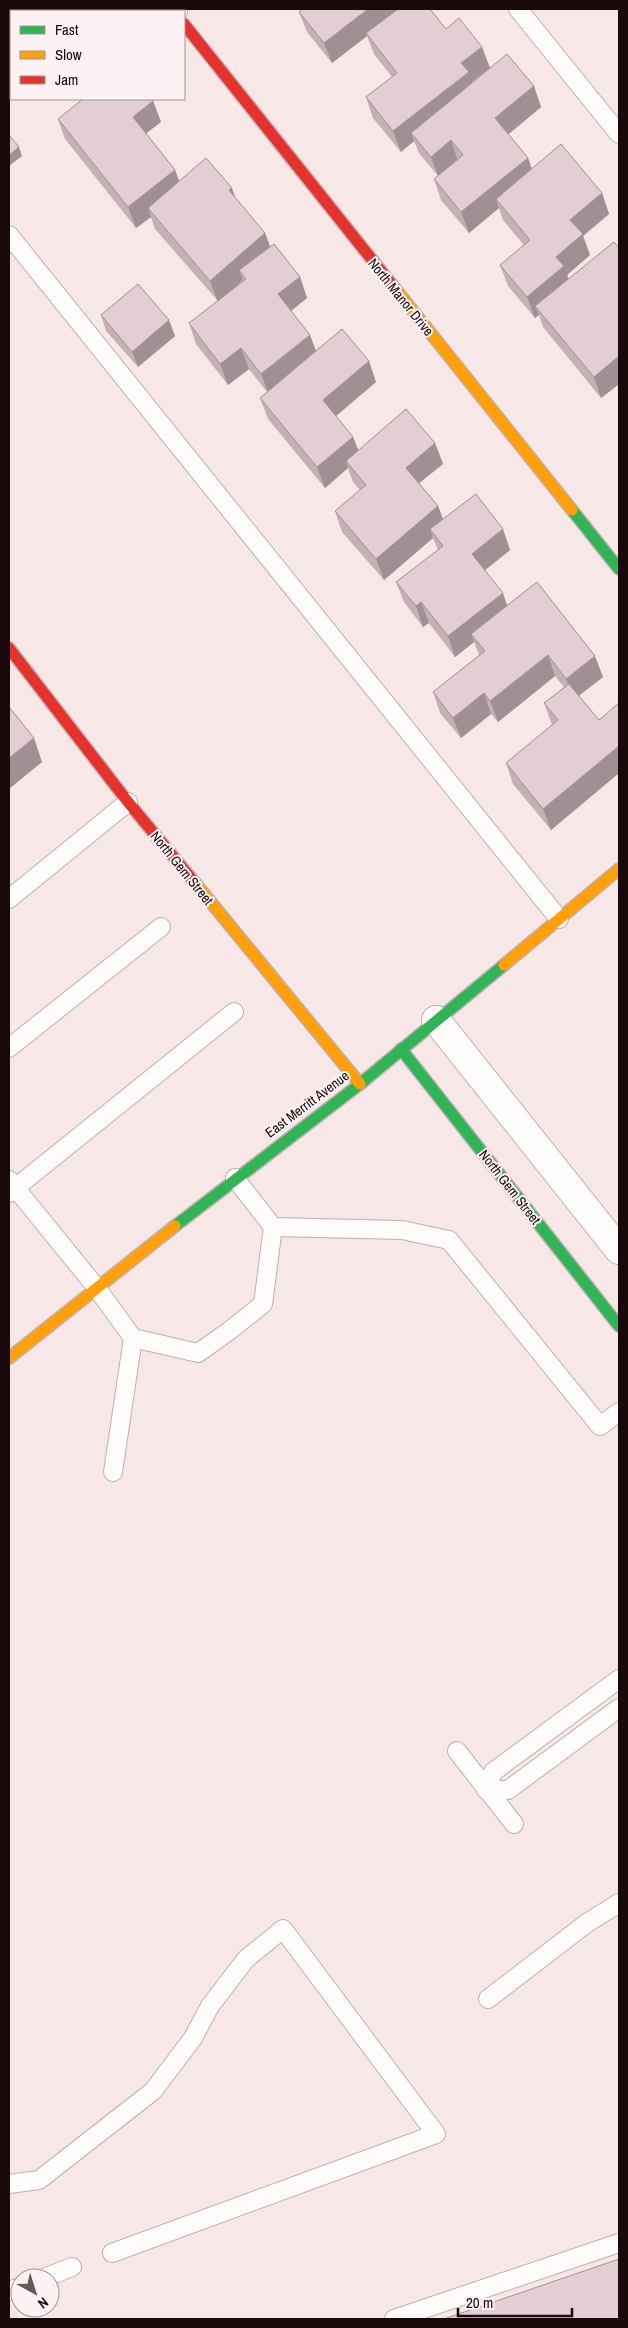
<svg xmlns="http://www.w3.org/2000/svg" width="628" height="2328" font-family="'Archivo Narrow',sans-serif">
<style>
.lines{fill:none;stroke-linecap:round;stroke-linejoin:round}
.lane-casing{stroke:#bfafb1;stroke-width:20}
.street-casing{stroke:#bfafb1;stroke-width:30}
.fast-casing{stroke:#bfafb1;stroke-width:14}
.slow-casing{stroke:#bfafb1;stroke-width:14}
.jam-casing{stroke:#bfafb1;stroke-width:14}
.lane{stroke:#fefbfb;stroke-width:18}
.street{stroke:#fefbfb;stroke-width:28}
.fast{stroke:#30b455;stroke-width:11}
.slow{stroke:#ff9f0a;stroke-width:11}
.jam{stroke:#e5322d;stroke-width:11}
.wall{fill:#c4b0b5;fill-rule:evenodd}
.shaded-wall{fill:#a09094}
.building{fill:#e4cdd3;stroke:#a09094}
.labels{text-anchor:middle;stroke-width:4;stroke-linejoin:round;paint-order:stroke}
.street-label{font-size:14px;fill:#19090b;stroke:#fdf2f3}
</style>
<rect width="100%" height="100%" fill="#f7e7e7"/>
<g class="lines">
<defs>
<g id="lane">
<path d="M518,9L619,134"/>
<path d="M9,235L559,919"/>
<path d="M9,899L128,802"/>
<path d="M9,1048L161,927"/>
<path d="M235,1178L273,1227L402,1230L449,1240L600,1426L619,1412"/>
<path d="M9,1180L96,1287L133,1338L198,1353L229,1331L263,1304L273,1227"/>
<path d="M9,1193L234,1012"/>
<path d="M113,1472L133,1338"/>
<path d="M619,1679L493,1772L486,1790H508L619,1708"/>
<path d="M457,1751L514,1824"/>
<path d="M488,1999L587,1923L619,1903"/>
<path d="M9,2184L39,2180L153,2091L193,2038L210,2006L246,1959L283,1929L436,2134L112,2253"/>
<path d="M44,2278L72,2267"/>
<path d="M9,2291L20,2287"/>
<path d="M394,2319L619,2243"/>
</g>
<g id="street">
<path d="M171,9L173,11"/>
<path d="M436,1020L619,1250"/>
</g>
<g id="fast">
<path d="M572,510L619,569"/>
<path d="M401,1049L619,1326"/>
<path d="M175,1226L360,1084L504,965"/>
</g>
<g id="slow">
<path d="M393,286L572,510"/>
<path d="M195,883L360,1084"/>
<path d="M504,965L619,869"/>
<path d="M9,1358L175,1226"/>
</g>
<g id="jam">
<path d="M184,24L393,286"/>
<path d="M9,648L128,802L195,883"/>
</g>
</defs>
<use href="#lane" class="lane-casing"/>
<use href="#street" class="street-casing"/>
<use href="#fast" class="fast-casing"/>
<use href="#slow" class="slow-casing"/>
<use href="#jam" class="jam-casing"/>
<use href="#lane" class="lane"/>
<use href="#street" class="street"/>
<use href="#fast" class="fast"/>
<use href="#slow" class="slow"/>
<use href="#jam" class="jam"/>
</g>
<g class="wall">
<path d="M9,9L11,11V64L9,61Z"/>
<path d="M299,12L446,29L490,68L534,86L541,107L508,134L528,158L532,169L602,193L609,214L583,236L590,255L567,275L569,279L619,248V384L601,398L543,327L539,315L535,318L508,286L500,265L524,245L503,220L499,208L469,233L441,200L434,179L438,176L419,153L414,141L401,152L373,118L366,97L392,77L374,54L367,36L332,63L307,32Z"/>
<path d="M153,101L161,122L146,133L175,170L179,181L232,188L235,198L265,233L270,247L300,277L307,298L291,311L316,351L376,382L336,416L353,437L358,450L435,443L443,464L419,483L438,506L443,519L503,529L510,550L485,570L507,605L603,677L579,696L599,720L619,703V773L551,830L513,784L506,763L552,725L544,703L564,687L555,676L498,722L491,714L461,738L440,713L433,692L479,655L474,642L455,657L429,623L423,627L404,602L396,582L438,550L433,538L384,580L342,532L335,511L360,490L353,482L348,468L325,488L268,419L260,398L267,392L249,369L228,385L196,344L189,323L218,301L155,229L151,217L136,228L65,139L58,119ZM243,280V281L226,295Z"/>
<path d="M101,315L175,336L138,367L106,331Z"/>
</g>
<g class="shaded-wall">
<path d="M71,9H84L85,11H68Z"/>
<path d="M368,9H402L366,33L367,36L332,63L324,43Z"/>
<path d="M482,47L490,68L472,81L476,93L411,133L414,141L401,152L393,131L461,63Z"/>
<path d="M534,86L541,107L503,139L495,118Z"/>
<path d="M153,101L161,122L140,138L133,117Z"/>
<path d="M451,140L458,161L439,178L431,157Z"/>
<path d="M19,147L22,156L9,166V155Z"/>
<path d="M528,158L535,179L496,199L499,208L469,233L461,212Z"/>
<path d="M175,170L183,191L148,208L151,217L136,228L128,207Z"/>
<path d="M232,188L239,209L229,190Z"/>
<path d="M602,193L609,214L583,236L590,255L567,275L572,287L535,306L539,315L535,318L527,297L556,257L570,220Z"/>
<path d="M265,233L273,254L239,270L243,280L218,302L210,281Z"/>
<path d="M300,277L307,298L286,315L278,294Z"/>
<path d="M169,320L175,336L138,367L132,352Z"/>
<path d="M310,335L318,356L269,394L261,374Z"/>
<path d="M241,348L249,369L228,385L220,364Z"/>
<path d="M619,356V384L601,398L594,377Z"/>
<path d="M369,361L376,382L330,421L323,400Z"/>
<path d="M353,437L361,457L346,461L348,468L325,488L317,467Z"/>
<path d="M435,443L443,464L413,488L406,468Z"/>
<path d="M438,506L446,527L430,529L433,538L384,580L376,559Z"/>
<path d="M503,529L510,550L479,575L472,554Z"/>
<path d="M503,593L510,614L471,634L474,642L455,657L448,636Z"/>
<path d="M421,602L429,623L423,627L416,606Z"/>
<path d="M548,655L555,676L498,722L490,701Z"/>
<path d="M595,656L603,677L574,699L566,679Z"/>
<path d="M484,693L491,714L461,738L453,718Z"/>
<path d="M34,738L42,762L9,789V758Z"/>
<path d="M619,746V773L551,830L543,809Z"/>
</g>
<g class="building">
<path d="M9,9H71L68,11H11V53L9,50Z"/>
<path d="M303,9H368L324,43L299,12Z"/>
<path d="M398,9H430L446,29L459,18L482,47L461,63L469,72L393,131L366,97L397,73L366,33Z"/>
<path d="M507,54L534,86L495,118L528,158L461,212L434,179L463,155L451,140L431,157L411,133Z"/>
<path d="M83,99H151L153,101L133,117L175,170L128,207L58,119Z"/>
<path d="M9,135L19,147L9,155Z"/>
<path d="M561,144L602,193L570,220L583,234L556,257L564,266L527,297L500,265L530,240L496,199Z"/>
<path d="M206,158L232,188L229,190L265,233L210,281L148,208Z"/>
<path d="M614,242L619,248V356L594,377L535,306Z"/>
<path d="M274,244L300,277L278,294L310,335L261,374L241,348L220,364L189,323L246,279L239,270Z"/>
<path d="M138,284L169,320L132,352L101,315Z"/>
<path d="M342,329L369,361L323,400L353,437L317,467L260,398Z"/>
<path d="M406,409L435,443L406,468L438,506L376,559L335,511L366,485L346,461Z"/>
<path d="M476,494L503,529L472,554L503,593L448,636L421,602L416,606L396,582L443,546L430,529Z"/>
<path d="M537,582L595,656L566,679L548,655L490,701L484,693L453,718L433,692L485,651L471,634Z"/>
<path d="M569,684L599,720L619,703V746L543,809L506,763L558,720L544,703Z"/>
<path d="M9,707L34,738L9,758Z"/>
<path d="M619,2259V2319H444Z"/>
</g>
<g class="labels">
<g class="street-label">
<text transform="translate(401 297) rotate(51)" y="5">North Manor Drive</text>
<text transform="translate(182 868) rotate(51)" y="5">North Gem Street</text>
<text transform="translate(307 1104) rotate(-37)" y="5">East Merritt Avenue</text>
<text transform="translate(510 1187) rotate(52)" y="5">North Gem Street</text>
</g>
</g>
<rect width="628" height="2328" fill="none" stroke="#19090b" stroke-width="20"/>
<rect x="10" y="10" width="175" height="90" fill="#fdf2f3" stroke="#a29596"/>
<rect x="20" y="26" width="25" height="8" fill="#30b455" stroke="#a29596"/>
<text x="55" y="35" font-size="15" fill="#19090b">Fast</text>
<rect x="20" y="51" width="25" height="8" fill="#ff9f0a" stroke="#a29596"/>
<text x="55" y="60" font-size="15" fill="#19090b">Slow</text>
<rect x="20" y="76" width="25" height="8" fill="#e5322d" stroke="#a29596"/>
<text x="55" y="85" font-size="15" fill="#19090b">Jam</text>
<g transform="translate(35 2293) rotate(141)"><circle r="24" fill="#fdf2f3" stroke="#a29596"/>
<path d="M0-4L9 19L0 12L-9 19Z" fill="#675758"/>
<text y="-8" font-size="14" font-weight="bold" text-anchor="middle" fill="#19090b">N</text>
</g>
<path d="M458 2308v8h114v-8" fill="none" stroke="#19090b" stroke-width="2.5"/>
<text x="466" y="2308" font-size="15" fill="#19090b" stroke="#fdf2f3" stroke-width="4" paint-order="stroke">20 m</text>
</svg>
